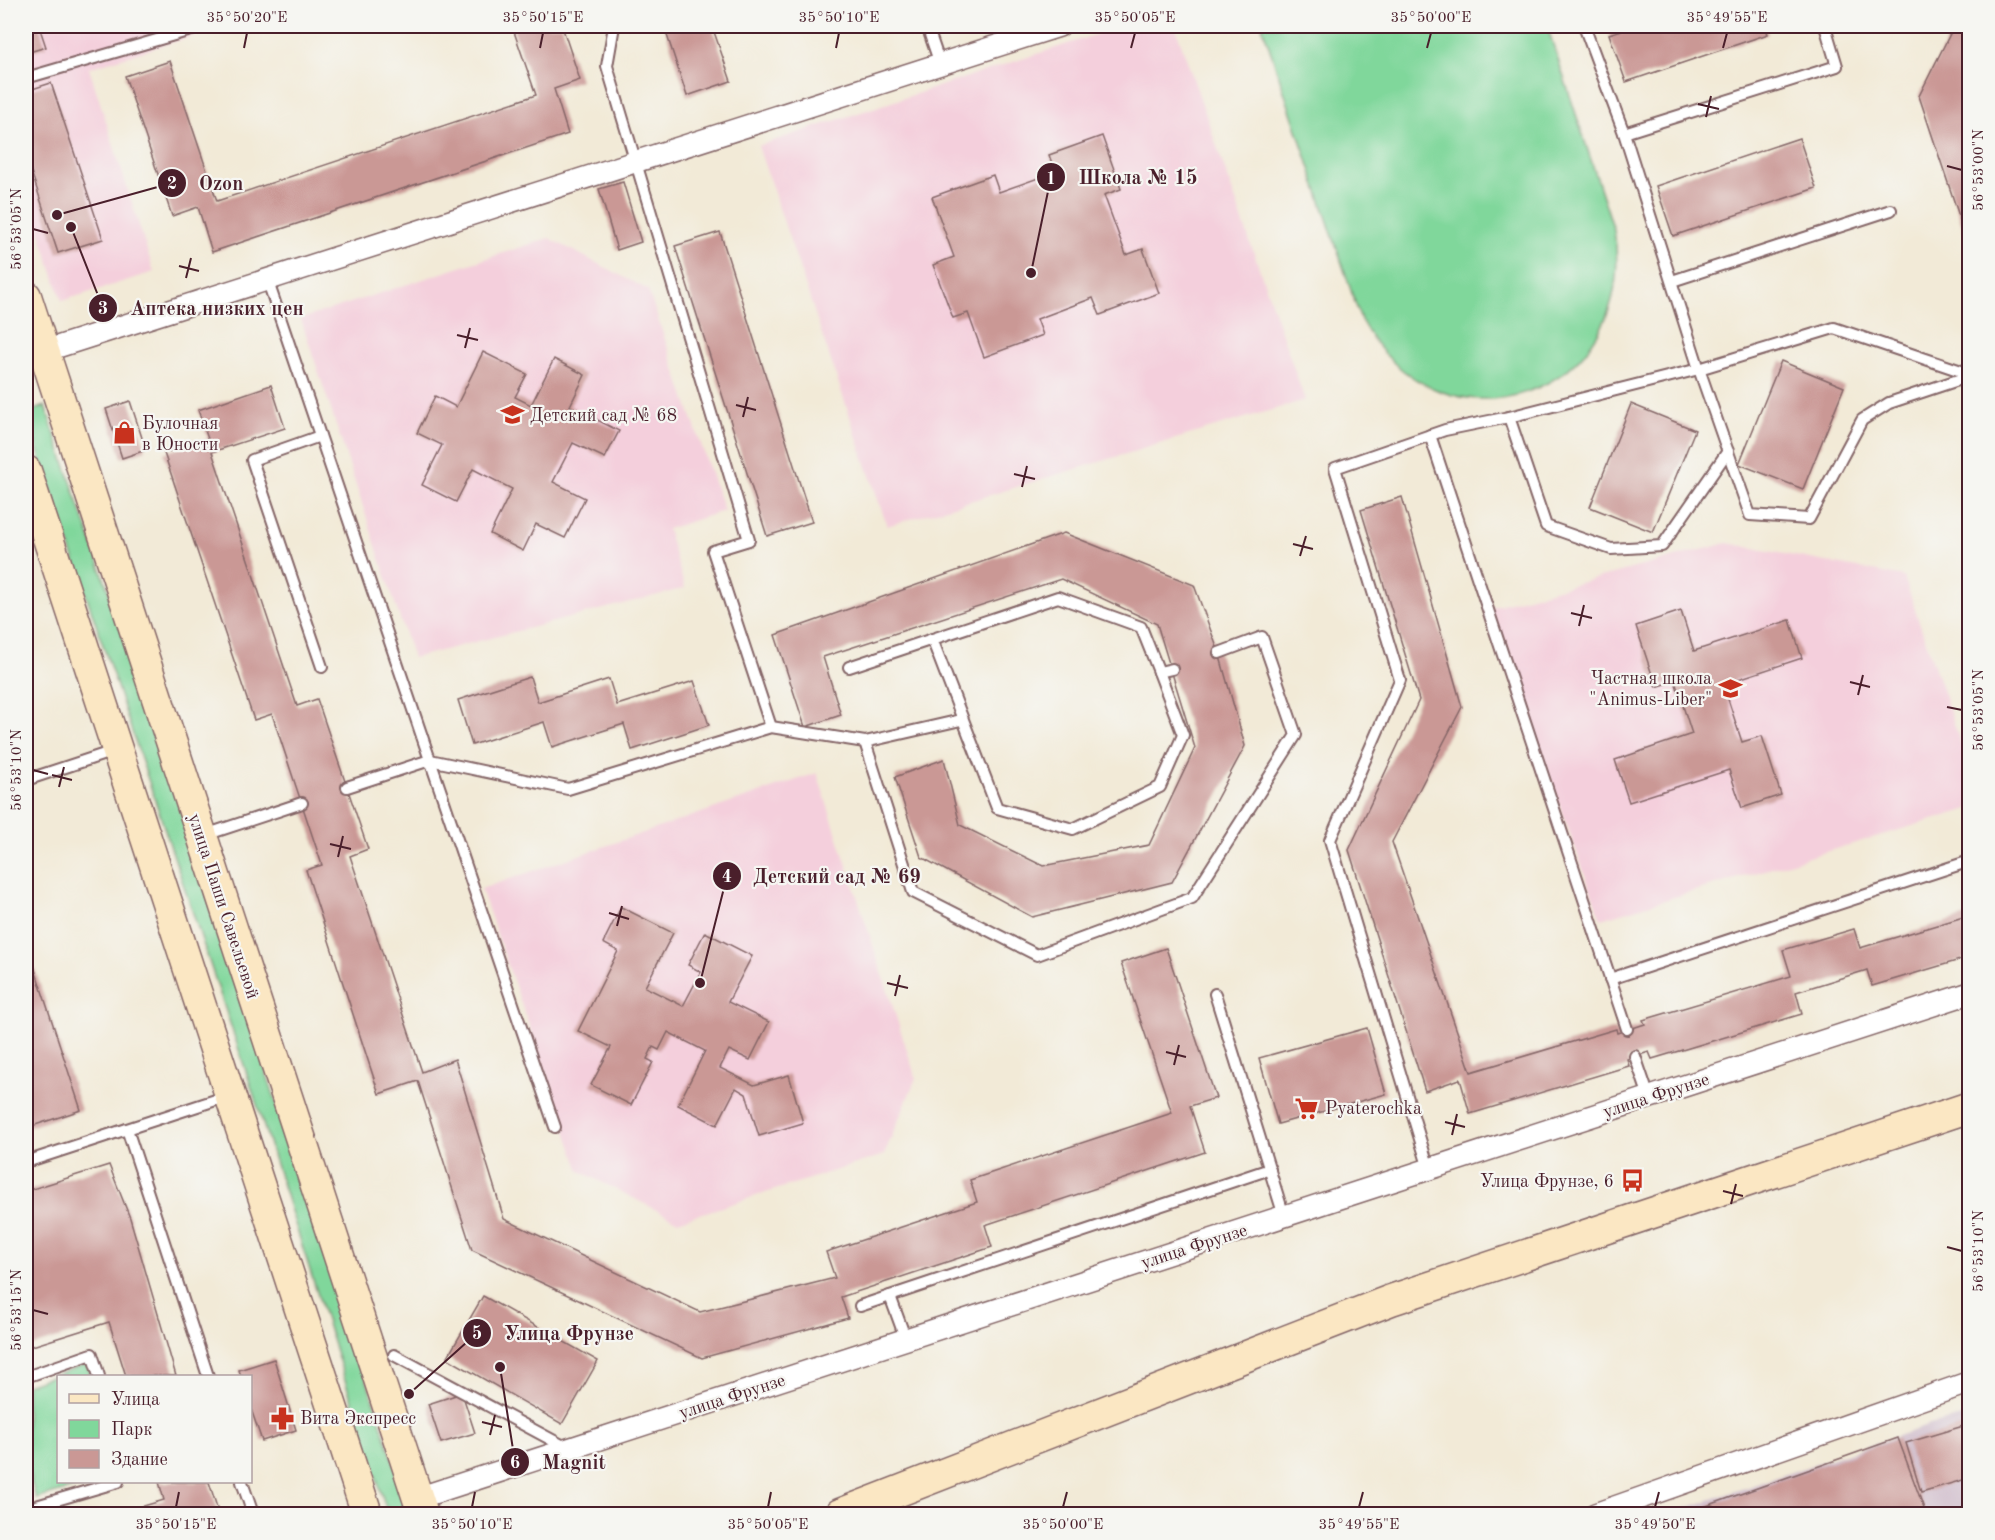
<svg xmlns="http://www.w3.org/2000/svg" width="1995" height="1540" font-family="'Old Standard TT',serif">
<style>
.built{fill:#f4cfdc}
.industrial{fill:#d0bdcc}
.green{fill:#80d79b;stroke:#657b63;stroke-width:1.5}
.building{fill:#ca9895}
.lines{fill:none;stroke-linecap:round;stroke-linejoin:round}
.lane-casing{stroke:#856667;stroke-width:14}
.street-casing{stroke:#856667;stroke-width:24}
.secondary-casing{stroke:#856667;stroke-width:33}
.lane{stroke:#fff;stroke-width:10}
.street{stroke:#fff;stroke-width:21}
.secondary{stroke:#fbe7c3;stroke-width:30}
.ticks{fill:none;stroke:#4a1f2b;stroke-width:2}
.labels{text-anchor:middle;stroke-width:4.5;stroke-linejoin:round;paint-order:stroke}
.poi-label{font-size:18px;fill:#4a1f2b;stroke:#f6f6f2;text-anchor:start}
.street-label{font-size:18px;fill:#4a1f2b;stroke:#f6f6f2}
.leader{fill:none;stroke:#4a1f2b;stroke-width:2}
.callout-dot{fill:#4a1f2b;stroke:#f6f6f2;stroke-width:2}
.mark-label{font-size:18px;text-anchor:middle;font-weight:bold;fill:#fff}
.callout-label{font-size:20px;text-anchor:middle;font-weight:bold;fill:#4a1f2b;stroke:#f6f6f2;stroke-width:4.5;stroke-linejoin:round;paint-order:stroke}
.neatline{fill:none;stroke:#4a1f2b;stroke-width:2}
.ticks-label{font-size:15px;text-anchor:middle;fill:#4a1f2b}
</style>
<rect width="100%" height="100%" fill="#f6f6f2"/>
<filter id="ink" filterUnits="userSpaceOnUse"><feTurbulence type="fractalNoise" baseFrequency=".0167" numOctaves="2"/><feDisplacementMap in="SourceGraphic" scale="12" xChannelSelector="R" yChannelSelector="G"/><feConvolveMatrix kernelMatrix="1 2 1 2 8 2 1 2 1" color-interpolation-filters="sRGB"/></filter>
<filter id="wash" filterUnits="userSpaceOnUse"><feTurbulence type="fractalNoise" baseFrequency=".008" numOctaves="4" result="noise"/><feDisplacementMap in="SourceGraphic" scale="24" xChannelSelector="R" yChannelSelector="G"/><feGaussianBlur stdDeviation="1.35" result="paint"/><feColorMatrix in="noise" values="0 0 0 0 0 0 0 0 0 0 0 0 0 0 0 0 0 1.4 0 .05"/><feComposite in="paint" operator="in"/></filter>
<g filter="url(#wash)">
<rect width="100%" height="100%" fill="#f2ead7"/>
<g class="built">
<path d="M26,26H218L219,28L89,68L154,272L62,301L26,190Z"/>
<path d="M1122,26H1175L1305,400L887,526L758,146Z"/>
<path d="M549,238L648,290L724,511L667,529L685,588L413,658L301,319Z"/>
<path d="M1727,543L1904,577L1969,768V809L1601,919L1488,608Z"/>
<path d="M817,773L916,1078L884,1155L678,1221L580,1171L481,889Z"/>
</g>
<path class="industrial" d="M1969,1415V1514H1668L1930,1425Z"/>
<g class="green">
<path d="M1262,26H1547L1614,230C1642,396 1441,465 1361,320Z"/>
<path d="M45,406L115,610L409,1509L407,1514H388L249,1080L26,416V413Z"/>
<path d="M87,1364L91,1376H58V1482H93L36,1499L26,1464V1385Z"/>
</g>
<g id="blocks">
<g class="building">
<path d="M26,26H39L46,47L26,53Z"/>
<path d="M512,26H562L580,80L554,89L568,134L212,252L198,207L172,216L125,76L170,61L217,201L536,95Z"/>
<path d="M664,26H712L731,81L687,96Z"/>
<path d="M1634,26H1765L1768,34L1626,82L1609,34Z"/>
<path d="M1954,26H1970V84L1965,93L1970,106L1969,246L1919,96Z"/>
<path d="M51,83L103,239L58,253L26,156V91Z"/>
<path d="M1102,136L1121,189L1104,195L1126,255L1143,249L1159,293L1100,315L1093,298L1037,319L1043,335L984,357L968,313L953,318L933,265L954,257L932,197L993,175L999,192L1055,172L1049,155Z"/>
<path d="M1799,138L1816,188L1673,236L1656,186Z"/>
<path d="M623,182L641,242L617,250L599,189Z"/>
<path d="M720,232L812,522L767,536L675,246Z"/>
<path d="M483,352L527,374L515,397L531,405L554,359L585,375L570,406L619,431L605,458L573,443L553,482L585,498L565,538L536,524L523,551L490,534L512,489L473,469L456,502L422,485L442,445L417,433L435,396L456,407Z"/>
<path d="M1781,361L1844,387L1803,489L1739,464Z"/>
<path d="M271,385L285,428L212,452L297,706L317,699L368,849L350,856L422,1072L455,1059L504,1219L700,1312L835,1278L826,1252L977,1202L970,1180L1172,1113L1121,963L1166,948L1216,1098L1190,1106L1205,1152L985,1225L992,1247L841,1297L848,1318L702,1358L472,1250L418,1081L379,1094L306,870L322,865L272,714L254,720L164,453L208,439L198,410Z"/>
<path d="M130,401L146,450L122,458L106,409Z"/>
<path d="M1631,404L1695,430L1653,532L1590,507Z"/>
<path d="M1402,497L1462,707L1392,842L1471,1072L1616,1029L1617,1033L1645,1024L1643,1020L1791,976L1783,950L1854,929L1860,948L1970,915V957L1872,986L1867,970L1796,992L1802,1014L1652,1059L1649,1052L1627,1059L1629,1066L1470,1114L1460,1079L1425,1091L1349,850L1419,700L1361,510Z"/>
<path d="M1064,533L1194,585L1219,653L1245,746L1172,882L1032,917L921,857L895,777L944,759L960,825L1043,866L1149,845L1195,748L1157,624L1061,579L823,657L841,715L805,727L775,635Z"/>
<path d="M1681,611L1694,651L1790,620L1802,658L1723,684L1742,742L1762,736L1781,795L1742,808L1729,770L1629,802L1615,760L1692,734L1675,681L1656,687L1636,626Z"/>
<path d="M530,677L538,702L609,679L617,705L694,681L709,725L632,750L624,724L552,747L544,722L472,745L458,700Z"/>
<path d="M621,907L673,933L645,987L683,1006L701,972L688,965L705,932L752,956L728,1002L769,1022L750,1060L729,1050L720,1068L754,1085L789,1075L803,1123L759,1136L746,1094L736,1088L717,1125L678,1105L705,1051L668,1032L659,1050L653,1047L647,1059L653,1062L631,1105L591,1085L611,1047L578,1031L618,951L603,943Z"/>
<path d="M26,942L81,1110L26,1128Z"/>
<path d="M1367,1028L1386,1094L1278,1124L1259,1058Z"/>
<path d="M109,1165L130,1218L176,1376H126L109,1322L26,1348V1191Z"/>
<path d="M483,1296L598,1361L562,1424L447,1358Z"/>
<path d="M274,1359L296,1430L262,1441L250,1406V1376H241L239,1370Z"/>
<path d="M462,1393L475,1433L441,1443L428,1404Z"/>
<path d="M1970,1424V1478L1921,1492L1906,1443Z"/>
<path d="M1898,1438L1926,1514H1684Z"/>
<path d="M159,1482H209L219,1514H117L164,1500Z"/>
</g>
</g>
</g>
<g filter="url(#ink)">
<use href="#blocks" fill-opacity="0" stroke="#856667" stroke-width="1.5"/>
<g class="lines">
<defs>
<g id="lane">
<path d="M614,26L607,66L749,540L713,551L771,727"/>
<path d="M927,26L940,64"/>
<path d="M26,78L198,28V26"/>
<path d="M1624,133L1837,66L1825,26"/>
<path d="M267,279L430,760L347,787"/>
<path d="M1672,281L1891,210"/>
<path d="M1970,374L1834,328L1699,369L1750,515L1809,519L1862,420L1889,403L1970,376"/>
<path d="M1509,417L1546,526L1611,549L1662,546L1728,451"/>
<path d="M1430,435L1627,1029"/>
<path d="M320,436L252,460L322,667"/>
<path d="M932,639L997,808L1073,829L1160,787L1183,735L1159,672L1172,669"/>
<path d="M849,667L1058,597L1141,627L1159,672"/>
<path d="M961,720L865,742L913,892L1037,955L1192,898L1296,735L1262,637L1219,653"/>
<path d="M430,760L568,789L771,727L865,742"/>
<path d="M430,760L555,1127"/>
<path d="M26,780L117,750"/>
<path d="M205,835L302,803"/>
<path d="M1610,979L1970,861"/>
<path d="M1215,994L1284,1216"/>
<path d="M1635,1056L1649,1097"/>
<path d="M127,1129L208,1376"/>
<path d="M26,1162L228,1096"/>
<path d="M1429,1169L1330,840L1400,680L1335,468L1445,430L1509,417L1699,369L1624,133L1584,26"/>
<path d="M890,1296L906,1340"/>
<path d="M860,1306L1270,1169"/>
<path d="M394,1355L569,1449"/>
<path d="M26,1377L92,1354L99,1376"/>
<path d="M242,1482L253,1514"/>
<path d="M26,1509L118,1482"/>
</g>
<g id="street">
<path d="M26,357L1059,26"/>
<path d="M418,1498L1970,993"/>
<path d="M1595,1514L1970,1382"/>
</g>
<g id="secondary">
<path d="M26,296L423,1514"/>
<path d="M26,471L367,1514"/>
<path d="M840,1514L1391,1300L1970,1107"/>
</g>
</defs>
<use href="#lane" class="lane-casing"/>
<use href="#street" class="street-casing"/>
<use href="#secondary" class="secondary-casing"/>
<use href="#lane" class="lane"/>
<use href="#street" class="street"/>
<use href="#secondary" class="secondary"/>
</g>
</g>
<path class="ticks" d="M244,48L247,33M540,48L543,33M836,48L839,33M1131,48L1135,33M1427,48L1431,33M1723,48L1727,33M1698,104L1719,109M1706,117L1711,96M1947,166L1962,170M33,229L48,233M179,266L199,271M186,278L191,258M457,335L478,340M465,348L470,328M736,405L756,410M743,417L748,397M1014,474L1035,479M1022,487L1027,466M1293,544L1313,549M1300,556L1306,536M1571,613L1592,618M1579,626L1584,605M1850,682L1870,687M1858,695L1863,675M1947,707L1962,710M33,770L48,774M52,775L72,780M59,787L64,767M330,844L351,849M338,857L343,836M609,913L629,919M617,926L622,906M887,983L908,988M895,996L900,975M1166,1052L1186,1057M1174,1065L1179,1045M1445,1122L1465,1127M1452,1135L1457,1114M1723,1191L1743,1196M1731,1204L1736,1184M1947,1247L1962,1251M33,1310L48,1314M482,1422L502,1427M490,1435L495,1415M176,1507L179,1492M472,1507L475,1492M768,1507L771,1492M1063,1507L1067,1492M1359,1507L1363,1492M1655,1507L1659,1492"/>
<defs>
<symbol id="school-bare" viewBox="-9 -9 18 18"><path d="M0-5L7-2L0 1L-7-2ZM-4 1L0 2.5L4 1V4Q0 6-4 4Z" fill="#c8321e" stroke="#f6f6f2" stroke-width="2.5" paint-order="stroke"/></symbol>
<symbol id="shop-bare" viewBox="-9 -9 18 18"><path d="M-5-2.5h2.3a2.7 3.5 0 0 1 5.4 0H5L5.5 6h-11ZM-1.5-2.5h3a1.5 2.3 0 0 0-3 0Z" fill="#c8321e" stroke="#f6f6f2" stroke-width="2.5" paint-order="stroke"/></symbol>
<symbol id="supermarket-bare" viewBox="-9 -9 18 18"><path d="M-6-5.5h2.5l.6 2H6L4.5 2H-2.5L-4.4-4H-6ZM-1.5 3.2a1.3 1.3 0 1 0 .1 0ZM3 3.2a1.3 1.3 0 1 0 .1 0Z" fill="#c8321e" stroke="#f6f6f2" stroke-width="2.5" paint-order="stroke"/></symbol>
<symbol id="bus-bare" viewBox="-9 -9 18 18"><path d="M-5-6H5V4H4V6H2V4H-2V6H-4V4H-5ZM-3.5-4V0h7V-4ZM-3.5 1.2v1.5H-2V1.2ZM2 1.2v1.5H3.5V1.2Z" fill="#c8321e" stroke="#f6f6f2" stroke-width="2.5" paint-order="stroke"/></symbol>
<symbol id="pharmacy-bare" viewBox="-9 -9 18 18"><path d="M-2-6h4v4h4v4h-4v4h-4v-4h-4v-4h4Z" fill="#c8321e" stroke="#f6f6f2" stroke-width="2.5" paint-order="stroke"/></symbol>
</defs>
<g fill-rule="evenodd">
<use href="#school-bare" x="496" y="398" width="33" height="33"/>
<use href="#shop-bare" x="108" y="416" width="33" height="33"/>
<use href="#school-bare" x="1714" y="672" width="33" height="33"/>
<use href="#supermarket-bare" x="1290" y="1092" width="33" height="33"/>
<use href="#bus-bare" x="1616" y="1164" width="33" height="33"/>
<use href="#pharmacy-bare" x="266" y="1402" width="33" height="33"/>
</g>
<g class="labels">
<g class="poi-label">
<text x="530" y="421">Детский сад № 68</text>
<text x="142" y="429">Булочная<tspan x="142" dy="21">в Юности</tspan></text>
<text x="1712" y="684" text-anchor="end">Частная школа<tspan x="1712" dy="21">"Animus-Liber"</tspan></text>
<text x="1325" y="1114">Pyaterochka</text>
<text x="1614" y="1187" text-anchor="end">Улица Фрунзе, 6</text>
<text x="300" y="1424">Вита Экспресс</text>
</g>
<g class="street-label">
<text transform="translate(224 906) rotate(72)" y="6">улица Паши Савельевой</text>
<text transform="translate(1656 1095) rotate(-18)" y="6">улица Фрунзе</text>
<text transform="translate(1194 1246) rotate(-18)" y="6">улица Фрунзе</text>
<text transform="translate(732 1396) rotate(-18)" y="6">улица Фрунзе</text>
</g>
</g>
<path class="leader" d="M1031 273L1051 177M57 215L172 183M71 227L103 308M700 983L727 876M409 1394L477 1333M500 1367L515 1462"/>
<g class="callout-dot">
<circle cx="1031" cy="273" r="6"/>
<circle cx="57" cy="215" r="6"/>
<circle cx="71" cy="227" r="6"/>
<circle cx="700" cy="983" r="6"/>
<circle cx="409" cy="1394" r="6"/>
<circle cx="500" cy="1367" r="6"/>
<circle cx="1051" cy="177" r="15"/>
<circle cx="172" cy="183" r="15"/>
<circle cx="103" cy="308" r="15"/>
<circle cx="727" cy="876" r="15"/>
<circle cx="477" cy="1333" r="15"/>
<circle cx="515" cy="1462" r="15"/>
</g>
<g class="mark-label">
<text x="1051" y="184">1</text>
<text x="172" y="189">2</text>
<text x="103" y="314">3</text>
<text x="727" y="882">4</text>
<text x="477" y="1339">5</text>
<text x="515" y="1468">6</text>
</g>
<g class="callout-label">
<text x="1138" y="184">Школа № 15</text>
<text x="221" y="190">Ozon</text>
<text x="217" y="315">Аптека низких цен</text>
<text x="837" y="883">Детский сад № 69</text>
<text x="569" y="1340">Улица Фрунзе</text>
<text x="574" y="1469">Magnit</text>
</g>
<rect width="1995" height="1540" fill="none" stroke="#f6f6f2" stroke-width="66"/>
<rect x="57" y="1375" width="195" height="108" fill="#f6f6f2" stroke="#b1a0a2" stroke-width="1.5"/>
<rect x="69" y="1394" width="30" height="9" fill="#fbe7c3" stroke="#b1a0a2" stroke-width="1.5"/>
<text x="111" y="1405" font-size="18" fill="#4a1f2b">Улица</text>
<rect x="69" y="1420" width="30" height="18" fill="#80d79b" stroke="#b1a0a2" stroke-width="1.5"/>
<text x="111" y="1435" font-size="18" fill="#4a1f2b">Парк</text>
<rect x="69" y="1450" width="30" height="18" fill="#ca9895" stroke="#b1a0a2" stroke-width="1.5"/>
<text x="111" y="1465" font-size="18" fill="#4a1f2b">Здание</text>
<rect x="33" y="33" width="1929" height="1474" class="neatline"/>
<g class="ticks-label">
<text x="247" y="22">35°50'20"E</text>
<text x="543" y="22">35°50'15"E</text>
<text x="839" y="22">35°50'10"E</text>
<text x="1135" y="22">35°50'05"E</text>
<text x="1431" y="22">35°50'00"E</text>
<text x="1727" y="22">35°49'55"E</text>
<text transform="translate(1978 170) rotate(-90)" y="5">56°53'00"N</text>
<text transform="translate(16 229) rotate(-90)" y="5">56°53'05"N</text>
<text transform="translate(1978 710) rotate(-90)" y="5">56°53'05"N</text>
<text transform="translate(16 770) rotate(-90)" y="5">56°53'10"N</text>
<text transform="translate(1978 1251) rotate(-90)" y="5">56°53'10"N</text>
<text transform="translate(16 1310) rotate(-90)" y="5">56°53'15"N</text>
<text x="176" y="1529">35°50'15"E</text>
<text x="472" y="1529">35°50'10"E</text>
<text x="768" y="1529">35°50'05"E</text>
<text x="1063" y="1529">35°50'00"E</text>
<text x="1359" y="1529">35°49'55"E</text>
<text x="1655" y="1529">35°49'50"E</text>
</g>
</svg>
